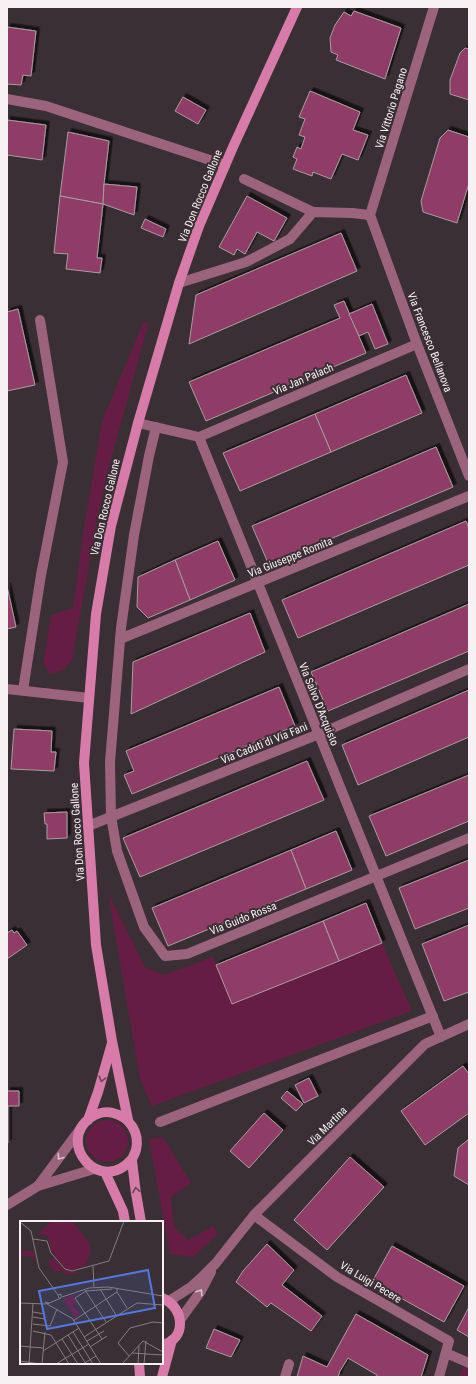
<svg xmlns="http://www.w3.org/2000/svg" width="476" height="1384" font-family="'Roboto Condensed',sans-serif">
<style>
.green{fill:#661d44}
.building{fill:#8f3c66;stroke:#a99da2;filter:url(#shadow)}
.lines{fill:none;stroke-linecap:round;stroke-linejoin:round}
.service{stroke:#9c637d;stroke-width:10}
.pedestrian{stroke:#9c637d;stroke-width:10}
.minor{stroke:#9c637d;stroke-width:10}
.tertiary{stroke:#9c637d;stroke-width:10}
.secondary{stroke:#d77ca8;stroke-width:10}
.oneway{stroke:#694657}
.oneway2{stroke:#d8bfca}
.labels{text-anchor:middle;stroke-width:4;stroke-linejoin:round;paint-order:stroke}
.street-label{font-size:11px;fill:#f8f1f3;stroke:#3a2f34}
.inset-road{fill:none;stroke:#867d80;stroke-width:1}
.view{fill:#5477df;fill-opacity:0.15;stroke:#5477df;stroke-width:2}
.inset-edge{fill:none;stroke:#f8f1f3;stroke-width:2}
</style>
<defs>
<filter id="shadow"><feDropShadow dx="3.5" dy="-3.5" stdDeviation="0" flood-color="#0009"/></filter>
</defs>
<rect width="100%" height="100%" fill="#3a2f34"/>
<g class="green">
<path d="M149,322L110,463L97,520L72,660L63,670L50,674L43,663L51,615L73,608L85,521L102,421L143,323Z"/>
<path d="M108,893L145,967L164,975L213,957L232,1004L382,943L412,1011L152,1106L140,1079Z"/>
<circle cx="107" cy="1141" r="21"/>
<path d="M163,1137L191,1183L171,1197L174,1227L188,1240L214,1226L217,1235L193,1257L170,1254L149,1139Z"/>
<path d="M469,1351V1377H459Z"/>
</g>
<g class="building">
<path d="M354,11L401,28L385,79L336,60L338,55L331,52L330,38L335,25L344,12L351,16Z"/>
<path d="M7,27L36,31L31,76L23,75L21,85L7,84Z"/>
<path d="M465,48L469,49V100L450,94V80L460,53Z"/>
<path d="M310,91L360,112L353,130L368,135L358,160L342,154L331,179L313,172L312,176L293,169L297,159L293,157L297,147L301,149L305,137L299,135L305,119L299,117Z"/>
<path d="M183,97L206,110L198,124L175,111Z"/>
<path d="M7,120L46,125L42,160L7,155Z"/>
<path d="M448,130L469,137V183L457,223L423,212L421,201L440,138Z"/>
<path d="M68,132L109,141L104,184L103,204L60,196Z"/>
<path d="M104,184L137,187L134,215L103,204Z"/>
<path d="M60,196L103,204L97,258H102L100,273L66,269L68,254L54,253Z"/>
<path d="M247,196L287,218L274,241L257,232L245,254L237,249L234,255L219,247Z"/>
<path d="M145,219L166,229L163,237L141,228Z"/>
<path d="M341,233L357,271L189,344L196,295Z"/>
<path d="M344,301L366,353L206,421L189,382L340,318L334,305Z"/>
<path d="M372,304L388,344L375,349L368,332L359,336L349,314Z"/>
<path d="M18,309L35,385L7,391V312Z"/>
<path d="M406,375L422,413L331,452L315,414Z"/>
<path d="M315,414L331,452L240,491L223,453Z"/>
<path d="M436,447L453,487L269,565L252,526Z"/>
<path d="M466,521L469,529V565L298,638L282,600Z"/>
<path d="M218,541L235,580L190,600L175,560Z"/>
<path d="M175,560L190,600L148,618L137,607L138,577Z"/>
<path d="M7,586L16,627L7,629Z"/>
<path d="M469,604V651L328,711L311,672Z"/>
<path d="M250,613L265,652L131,714L133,662Z"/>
<path d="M279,687L295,726L132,794L124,775L134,771L126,751Z"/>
<path d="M469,690V737L358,785L342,745Z"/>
<path d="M14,729L52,731L51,752H56L54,771L11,769Z"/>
<path d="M307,761L324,800L140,877L123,838Z"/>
<path d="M469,775V821L386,856L369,816Z"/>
<path d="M67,812V838L47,839V824H45L44,813Z"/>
<path d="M336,831L352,870L306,889L291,850Z"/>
<path d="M291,850L306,889L168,946L152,908Z"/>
<path d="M469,860V908L415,929L399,888Z"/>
<path d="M366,903L382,943L339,961L323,921Z"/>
<path d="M323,921L339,961L232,1004L216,965Z"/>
<path d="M469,925V992L444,1001L422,944Z"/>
<path d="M12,930L14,933L17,931L27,945L7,959V933Z"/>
<path d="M463,1066L469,1074V1113L425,1145L401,1111Z"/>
<path d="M309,1078L318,1096L304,1103L295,1085Z"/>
<path d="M7,1091H19V1106H8V1143H7Z"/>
<path d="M287,1091L303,1104L296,1111L281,1098Z"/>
<path d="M264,1113L283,1130L249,1168L230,1151Z"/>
<path d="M469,1139V1185L454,1176L458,1148Z"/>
<path d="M350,1157L384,1187L327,1250L294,1220Z"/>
<path d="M267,1244L294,1270L282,1285L322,1316L311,1331L271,1303L267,1307L236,1282L243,1271Z"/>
<path d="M392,1246L464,1286L444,1322L372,1282Z"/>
<path d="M469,1307V1337L457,1330Z"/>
<path d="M356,1314L428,1355L421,1377H377V1375L348,1358L340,1371L338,1377H297L303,1356L327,1367Z"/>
<path d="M214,1329L240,1340L231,1357L206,1348Z"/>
</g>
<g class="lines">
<g class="service">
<path d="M7,99L46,106L225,165"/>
<path d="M179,283L246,262L290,239L313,212L352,213L370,215"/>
<path d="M23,690L41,575L63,462L40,320"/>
<path d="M160,1122L433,1016"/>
</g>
<path class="pedestrian" d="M446,1353L469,1363"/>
<g class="minor">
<path d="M434,7L370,215L417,344L469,476"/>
<path d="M244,179L313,212"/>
<path d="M138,423L199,437L441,1037"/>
<path d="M156,427L149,456L134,535L121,628L110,762L111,816L117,851L144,927L165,956L187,954L469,838"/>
<path d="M199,437L417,344"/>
<path d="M120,639L469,496"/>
<path d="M7,689L89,698"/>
<path d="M88,826L319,734L469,669"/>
<path d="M254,1215L337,1277L449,1341L439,1377"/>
<path d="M285,1377L289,1364"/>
</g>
<g class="tertiary">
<path d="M38,1186L81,1128"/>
<path d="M7,1205L38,1186L94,1169"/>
<path d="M169,1301L191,1287L201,1278L216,1263L254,1215L425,1044L469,1024"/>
<path d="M180,1320L201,1291L211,1272"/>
</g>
<g class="secondary">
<path d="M88,1120L98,1092L112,1043"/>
<path d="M128,1120L112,1041L96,945L84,763L96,614L111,526L138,423L179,283L199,226L233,147L297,7"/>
<path d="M132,1159C100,1196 56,1143 90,1118C97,1113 106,1111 113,1113C130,1117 140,1133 136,1150C135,1154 132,1157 132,1161C134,1182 137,1202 141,1222"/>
<path d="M105,1172L123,1211L125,1222"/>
<path d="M162,1298C185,1307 187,1340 162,1345"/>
<path d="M139,1363L140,1377"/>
<path d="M162,1377L172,1340"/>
</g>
</g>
<defs><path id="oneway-chevron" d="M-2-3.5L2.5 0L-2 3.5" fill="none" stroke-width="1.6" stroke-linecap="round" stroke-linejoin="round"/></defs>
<g class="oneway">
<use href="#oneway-chevron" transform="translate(102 1079) rotate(105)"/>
<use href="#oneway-chevron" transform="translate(136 1190) rotate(-99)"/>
</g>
<g class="oneway2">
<use href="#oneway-chevron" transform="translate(60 1157) rotate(126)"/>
<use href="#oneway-chevron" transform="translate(200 1292) rotate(-57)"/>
</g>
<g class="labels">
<g class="street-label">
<text transform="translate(391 108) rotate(-73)" y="4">Via Vittorio Pagano</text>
<text transform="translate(200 196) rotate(-68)" y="4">Via Don Rocco Gallone</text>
<text transform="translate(430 342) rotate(69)" y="4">Via Francesco Bellanova</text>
<text transform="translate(303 379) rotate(-23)" y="4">Via Jan Palach</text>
<text transform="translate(105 507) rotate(-77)" y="4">Via Don Rocco Gallone</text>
<text transform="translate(290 557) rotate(-22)" y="4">Via Giuseppe Romita</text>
<text transform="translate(319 704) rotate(68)" y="4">Via Salvo D'Acquisto</text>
<text transform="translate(264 743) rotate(-22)" y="4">Via Caduti di Via Fani</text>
<text transform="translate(77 832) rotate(-94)" y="4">Via Don Rocco Gallone</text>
<text transform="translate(243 918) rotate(-22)" y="4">Via Guido Rossa</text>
<text transform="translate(327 1126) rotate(-45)" y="4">Via Martina</text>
<text transform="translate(371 1282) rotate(31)" y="4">Via Luigi Pecere</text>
</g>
</g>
<g transform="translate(20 1221)">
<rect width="143" height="143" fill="#3a2f34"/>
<path d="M32,0H52L68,20L71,31L65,45L53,49L46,48L32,31L28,16L18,13ZM0,30H14L15,41L12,35H0ZM34,37L46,50L61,51L46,54L42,49L34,51L28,40ZM60,71L54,75L56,81L53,83L60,93L55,97L43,78Z" fill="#661d44"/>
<path class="inset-road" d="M0,1L11,10L19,47L38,74M13,18L27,20L31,32L45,48L52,50L89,40L104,0M73,45L74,66M80,68L96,94M65,69L86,101M97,71L107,87M42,76L69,67L88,66L143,75M0,82L26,83M29,82L25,81L27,83L41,77V73L38,74L39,77M27,83L53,98L81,143M13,91L25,93M13,96L25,98M53,100L97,71V68M13,103L30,105L37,88M13,110L31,114L49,143M53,111L73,143M48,114L66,143M64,116L117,82L143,84M42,118L58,143M82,118L55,77L66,70L92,68M67,120L84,110M0,125L23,127M70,126L87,115M23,130L59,107M112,132L143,134M109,135L98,122L110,107L133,101L143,102M0,140L21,143M9,143L13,83M22,143L25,111M36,143L69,123M63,143L76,135M102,143L123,120L143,131M118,143L119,125M124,143L126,120"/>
<path class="view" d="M128,49L135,87L27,108L19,70Z"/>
<rect width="143" height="143" class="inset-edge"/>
</g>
<rect width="476" height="1384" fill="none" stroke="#f8f1f3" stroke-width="16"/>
</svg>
